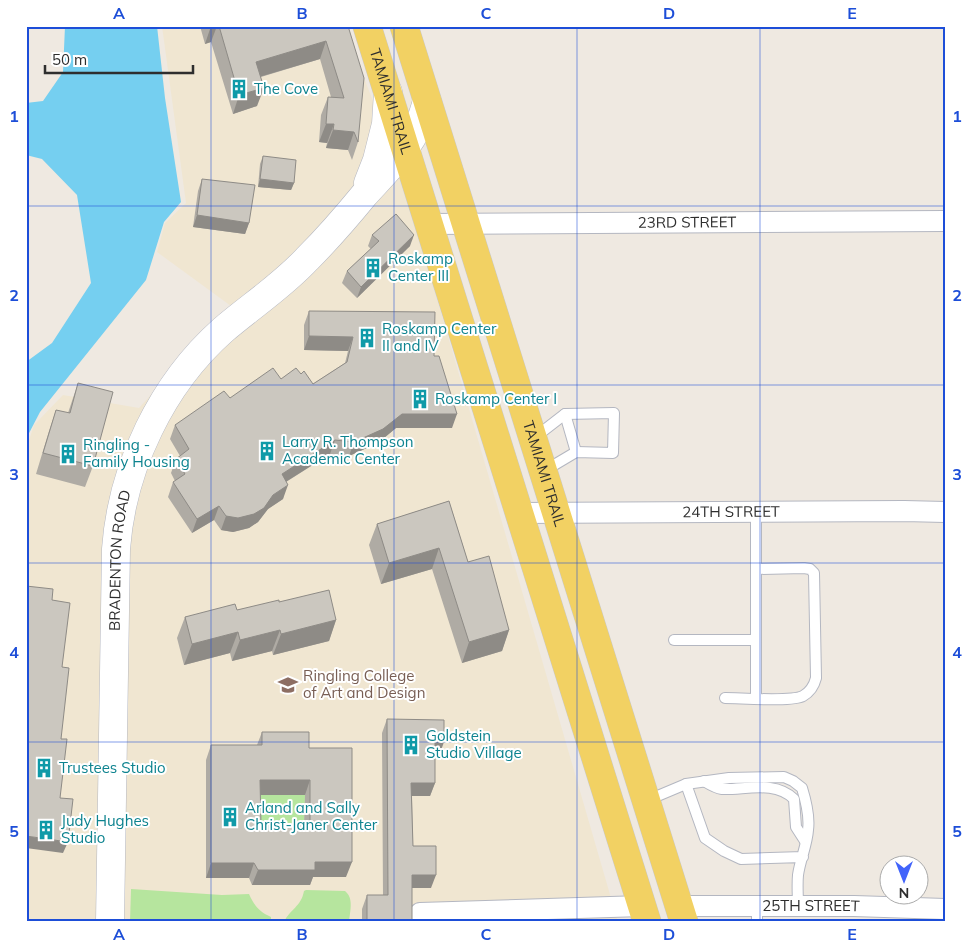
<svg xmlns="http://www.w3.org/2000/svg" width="971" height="948" font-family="Mulish,sans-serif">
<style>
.education{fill:#f0e6d1}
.green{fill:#b6e59e}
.water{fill:#75cff0}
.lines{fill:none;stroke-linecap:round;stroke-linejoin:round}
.lane-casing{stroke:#b4b7c1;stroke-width:12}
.street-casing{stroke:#b4b7c1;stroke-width:22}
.secondary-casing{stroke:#b4b7c1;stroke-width:29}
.primary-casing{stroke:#c9c9c9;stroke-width:29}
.lane{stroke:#fff;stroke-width:10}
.street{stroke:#fff;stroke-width:20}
.secondary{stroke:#fff;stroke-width:28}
.primary{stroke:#f2d163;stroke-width:28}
.wall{fill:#afaba4;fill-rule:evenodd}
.shaded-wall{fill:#8e8b86}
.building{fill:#cbc7bf;stroke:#8e8b86;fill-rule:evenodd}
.grid{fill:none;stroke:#1d4ed8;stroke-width:1;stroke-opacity:0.55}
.labels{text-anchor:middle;stroke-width:4;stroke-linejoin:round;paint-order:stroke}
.culture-label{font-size:15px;fill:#0d838f;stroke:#fff;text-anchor:start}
.street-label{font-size:15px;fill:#2e2e2e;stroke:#fff}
.education-label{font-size:15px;fill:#785e54;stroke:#fff;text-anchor:start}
.neatline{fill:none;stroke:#1d4ed8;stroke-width:2}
.grid-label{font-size:16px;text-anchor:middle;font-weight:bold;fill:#1d4ed8}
</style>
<rect width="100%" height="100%" fill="#efe9e1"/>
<path class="education" d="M162,26H344L400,171L618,922H26V449L34,425L63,395L139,408L231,306L157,252L165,223L186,203Z"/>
<g class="green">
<path d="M254,795H305L304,839H256Z"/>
<path d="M131,889L222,895L249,894C254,905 259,912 271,917V922H130Z"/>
<path d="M306,890L345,891C354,898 350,911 349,922H284C290,909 301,907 304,891Z"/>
</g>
<path class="water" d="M65,26H157L165,98L181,202L164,222L146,280L40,412L26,439V362L52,343L91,283L77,195L42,159L26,155V103L43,101L63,72Z"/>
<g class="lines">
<defs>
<g id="lane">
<path d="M565,414L576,452"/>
<path d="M534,438L565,414L614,413L613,453L576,452L544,471"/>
<path d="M756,511V698"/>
<path d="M674,640H756"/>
<path d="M725,698C741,698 792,702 803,696C810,692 814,686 816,678L814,573L810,569L804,568L756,569"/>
<path d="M704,781C709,784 715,788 722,789C745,790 775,780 794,799L796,827L805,841"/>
<path d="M648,800L686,784"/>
<path d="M757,906V922"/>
<path d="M798,906C798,896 797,885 798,875C800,860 807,845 808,830C810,816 806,801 802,788L793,781L784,777L729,778L686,784L705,838L724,851L741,859L803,857"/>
</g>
<g id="street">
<path id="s1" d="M429,224L945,221"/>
<path id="s2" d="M519,513L904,511L945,512"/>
<path id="s3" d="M679,906H854L945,909"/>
<path d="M420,913L642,906"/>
</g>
<g id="secondary">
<path d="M368,183L377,160L386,124L388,92"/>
<path id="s4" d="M110,922L116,549C122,467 162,384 223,330C251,306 282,286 307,259C327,239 347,216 365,194C385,172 408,150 420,122C423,115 425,108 427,101"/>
</g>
<g id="primary">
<path id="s5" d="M367,26L647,922"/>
<path id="s6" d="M404,26L684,922"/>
</g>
</defs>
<use href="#lane" class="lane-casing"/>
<use href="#street" class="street-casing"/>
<use href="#secondary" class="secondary-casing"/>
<use href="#primary" class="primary-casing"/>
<use href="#lane" class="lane"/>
<use href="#street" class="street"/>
<use href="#secondary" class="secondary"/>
<use href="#primary" class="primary"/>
</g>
<g class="wall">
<path d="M200,26H348L358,142L352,160L348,150L326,148L327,143L319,142L321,115L328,97H331L320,59L261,77L257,106L233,114L211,42L205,44Z"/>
<path d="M263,156L294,183L291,190L258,187L260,164Z"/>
<path d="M202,179L249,223L245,234L193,227L198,191Z"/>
<path d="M372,235L410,246L357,298L342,283L347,271L371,249L368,246Z"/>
<path d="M309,311L434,356L452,428H396L378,443L349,456L330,454L286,482L283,499L268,509L258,522L249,528L233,532L221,530L214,520L192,533L168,497L173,482L175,481L171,473L176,459L180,456L170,439L175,425L230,398L281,379L301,374L313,384L345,363L348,351L304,350V325Z"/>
<path d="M78,383L93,466L85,487L36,474L49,431L56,410L68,413Z"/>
<path d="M449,501L468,562L509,630L502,651L462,663L432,569L381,584L369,545L377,524Z"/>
<path d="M279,602L336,620L329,641L273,655L272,651L232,661L230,653L184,665L177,638L185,617L237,610Z"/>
<path d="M387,719L439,756H435V783L430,796H412L413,846L431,888H412V922H418H362V909L367,895H383L382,733Z"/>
<path d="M262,732L309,748L346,877H313L310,885H252L249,878H206V760L211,745H257ZM260,795H305L304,824H261Z"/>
</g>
<g class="shaded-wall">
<path d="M211,26H217L211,42L205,44Z"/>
<path d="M326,41L320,59L249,80L256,62Z"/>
<path d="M264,88L257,106L233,114L239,95Z"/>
<path d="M326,124H334L327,143L319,142Z"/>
<path d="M333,130L354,132L348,150L326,148Z"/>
<path d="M260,179L294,183L291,190L258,187Z"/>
<path d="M197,215L249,223L245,234L193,227Z"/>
<path d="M414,235L410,246L357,298L361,287Z"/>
<path d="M309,336L353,337L348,351L304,350Z"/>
<path d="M402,414H457L452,428H396L378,443L349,456L354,442Z"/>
<path d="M335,440L330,454L276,488L282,474Z"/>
<path d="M288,485L283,499L268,509L258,522L249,528L233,532L221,530L226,516L273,495Z"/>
<path d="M219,506L214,520L192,533L197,519Z"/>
<path d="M439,548L432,569L381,584L389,563Z"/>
<path d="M336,620L329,641L273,655L281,634Z"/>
<path d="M280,630L272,651L232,661L240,640Z"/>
<path d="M509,630L502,651L462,663L469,642Z"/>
<path d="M238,632L230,653L184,665L192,644Z"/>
<path d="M435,742H444L439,756H430Z"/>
<path d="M260,780H310L305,795H254Z"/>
<path d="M411,783H435L430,796H406Z"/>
<path d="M26,836L68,842L63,853L26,848Z"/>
<path d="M315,862H352L346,877H313L310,885H252L258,870Z"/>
<path d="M211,863H254L249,878H206Z"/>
<path d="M412,875H436L431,888H407Z"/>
</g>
<g class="building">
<path d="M219,26H348L364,78L358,142L354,132L333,130L334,124H326L328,97L344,98L326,41L256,62L264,88L239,95Z"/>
<path d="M263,156L296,160L294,183L260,179Z"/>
<path d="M202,179L255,185L249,223L197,215Z"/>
<path d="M396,214L414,235L361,287L347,271L379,241L372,235Z"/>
<path d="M309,311L435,312L434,356H439L457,414H402L383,429L354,442L335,440L282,474L288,485L273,495L264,508L254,514L238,518L226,516L219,506L197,519L173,482L185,474L176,459L189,449L175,425L224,391L230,398L273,368L281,379L296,368L301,374L304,371L313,384L347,362L353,337L309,336Z"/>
<path d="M78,383L113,392L93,466L43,453L56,410L70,413Z"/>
<path d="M449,501L468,562L489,556L509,630L469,642L439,548L389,563L377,524Z"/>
<path d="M26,586L53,589L52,600L70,603L62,667L69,668L61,739H67L60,798L73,799L68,842L26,836Z"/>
<path d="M329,590L336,620L281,634L280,630L240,640L238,632L192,644L185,617L235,604L237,610L279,600V602Z"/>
<path d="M387,719L444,720V742H435V783H411L413,846H436V875H412V922H418H367V895H388Z"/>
<path d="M262,732H309V748H352V862H315V870H258L254,863H211V745H262ZM260,780H310V824H261Z"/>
</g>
<path class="grid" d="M211,26V922M394,26V922M577,26V922M760,26V922M26,206H945M26,385H945M26,563H945M26,742H945"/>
<defs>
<symbol id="building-bare" viewBox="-9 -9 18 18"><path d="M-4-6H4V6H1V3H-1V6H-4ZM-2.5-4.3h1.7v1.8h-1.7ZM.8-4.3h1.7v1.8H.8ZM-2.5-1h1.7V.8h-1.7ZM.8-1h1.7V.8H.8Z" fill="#0f9aa8" stroke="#fff" stroke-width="2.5" paint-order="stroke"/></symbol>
<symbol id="university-bare" viewBox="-9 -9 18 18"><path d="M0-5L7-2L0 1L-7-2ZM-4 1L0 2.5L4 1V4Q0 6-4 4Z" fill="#8d6e63" stroke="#fff" stroke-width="2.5" paint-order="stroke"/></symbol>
</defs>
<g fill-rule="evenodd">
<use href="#building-bare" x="225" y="75" width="28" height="28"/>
<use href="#building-bare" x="359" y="254" width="28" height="28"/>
<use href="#building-bare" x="353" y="324" width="28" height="28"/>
<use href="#building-bare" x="406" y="385" width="28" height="28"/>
<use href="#building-bare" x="253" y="437" width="28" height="28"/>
<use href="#building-bare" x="54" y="440" width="28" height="28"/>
<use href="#university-bare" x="274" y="671" width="28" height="28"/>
<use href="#building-bare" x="397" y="731" width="28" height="28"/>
<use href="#building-bare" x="30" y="754" width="28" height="28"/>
<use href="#building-bare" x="216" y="803" width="28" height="28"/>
<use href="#building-bare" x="32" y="816" width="28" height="28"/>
</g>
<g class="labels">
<g class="culture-label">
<text x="254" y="94">The Cove</text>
<text x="388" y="264">Roskamp<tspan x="388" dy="17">Center III</tspan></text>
<text x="382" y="334">Roskamp Center<tspan x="382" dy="17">II and IV</tspan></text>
<text x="435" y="404">Roskamp Center I</text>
<text x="282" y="447">Larry R. Thompson<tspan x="282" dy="17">Academic Center</tspan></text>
<text x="83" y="450">Ringling -<tspan x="83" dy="17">Family Housing</tspan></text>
<text x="426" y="741">Goldstein<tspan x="426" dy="17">Studio Village</tspan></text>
<text x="59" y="773">Trustees Studio</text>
<text x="245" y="813">Arland and Sally<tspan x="245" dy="17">Christ-Janer Center</tspan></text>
<text x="61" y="826">Judy Hughes<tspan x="61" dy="17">Studio</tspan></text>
</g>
<g class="street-label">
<text dy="5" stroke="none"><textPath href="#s5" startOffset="79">TAMIAMI TRAIL</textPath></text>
<text dy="5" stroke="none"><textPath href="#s1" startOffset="258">23RD STREET</textPath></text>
<text dy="5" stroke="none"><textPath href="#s6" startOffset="469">TAMIAMI TRAIL</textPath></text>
<text dy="5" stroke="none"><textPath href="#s2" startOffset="212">24TH STREET</textPath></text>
<text dy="5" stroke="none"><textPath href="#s4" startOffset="362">BRADENTON ROAD</textPath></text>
<text dy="5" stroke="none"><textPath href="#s3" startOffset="132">25TH STREET</textPath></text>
</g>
<g class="education-label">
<text x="303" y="681">Ringling College<tspan x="303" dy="17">of Art and Design</tspan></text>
</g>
</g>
<rect width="971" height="948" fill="none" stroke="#ffffff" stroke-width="55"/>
<g transform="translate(904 880) rotate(180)"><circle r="24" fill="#ffffff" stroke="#ababab"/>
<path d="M0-4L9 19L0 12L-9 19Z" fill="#4264fb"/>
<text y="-8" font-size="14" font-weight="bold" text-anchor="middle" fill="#2e2e2e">N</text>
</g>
<path d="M45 65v8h148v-8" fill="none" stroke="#2e2e2e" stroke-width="2.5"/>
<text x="52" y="65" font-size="15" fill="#2e2e2e" stroke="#ffffff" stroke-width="4" paint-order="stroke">50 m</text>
<rect x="28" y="28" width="916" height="892" class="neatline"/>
<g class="grid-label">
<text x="119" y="19">A</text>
<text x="302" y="19">B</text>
<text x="486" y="19">C</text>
<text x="669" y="19">D</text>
<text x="852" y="19">E</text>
<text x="14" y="122">1</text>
<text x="957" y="122">1</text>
<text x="14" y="301">2</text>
<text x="957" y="301">2</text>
<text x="14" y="480">3</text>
<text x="957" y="480">3</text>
<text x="14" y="658">4</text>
<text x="957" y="658">4</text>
<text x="14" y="837">5</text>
<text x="957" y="837">5</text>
<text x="119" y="940">A</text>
<text x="302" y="940">B</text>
<text x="486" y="940">C</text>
<text x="669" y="940">D</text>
<text x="852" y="940">E</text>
</g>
</svg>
